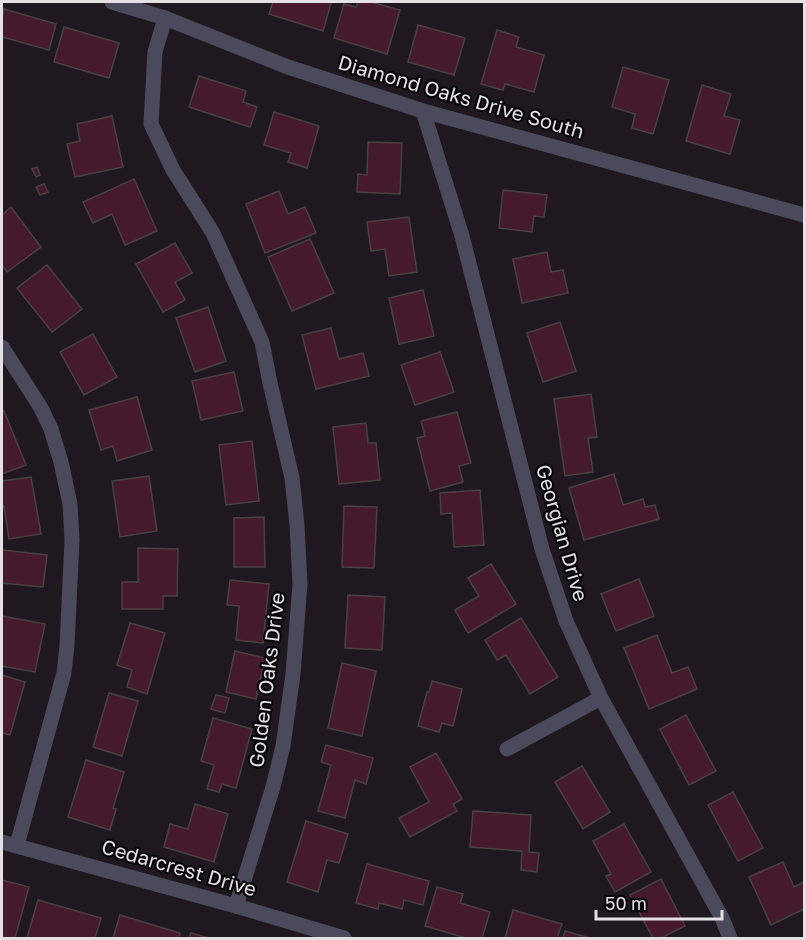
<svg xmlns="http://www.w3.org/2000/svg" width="806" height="940" font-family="'Golos Text',sans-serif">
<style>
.building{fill:#451a2b;stroke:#494043;stroke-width:1.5}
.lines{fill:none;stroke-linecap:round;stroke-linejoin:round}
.minor{stroke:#4b495c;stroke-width:15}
.labels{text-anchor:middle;stroke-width:4.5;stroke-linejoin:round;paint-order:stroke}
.street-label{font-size:20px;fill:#e4e1e5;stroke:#070608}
</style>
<rect width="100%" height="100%" fill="#1f191f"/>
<g class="building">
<path d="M273,2H327L331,3L323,31L269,14Z"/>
<path d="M358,2H371L400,10L387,54L334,38L344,4L356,7Z"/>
<path d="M4,9L56,24L49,50L2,37V18Z"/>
<path d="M418,25L465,38L454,75L408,62Z"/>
<path d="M64,27L119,43L109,78L54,62Z"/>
<path d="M497,30L519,37L516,47L544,55L534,92L505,84L503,90L481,84Z"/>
<path d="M623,67L669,80L653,134L632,128L635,114L612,107Z"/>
<path d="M199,76L246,91L243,102L257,107L250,127L189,107Z"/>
<path d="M702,85L731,94L724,116L740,120L730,154L686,141Z"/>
<path d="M274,112L319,126L307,168L288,162L291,153L264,145Z"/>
<path d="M112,116L123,167L75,177L67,144L80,141L77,124Z"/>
<path d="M368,142L402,143L400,194L357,192L358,174L367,175Z"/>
<path d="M37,167L40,175L36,177L32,169Z"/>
<path d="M134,179L157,231L125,245L112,214L93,223L83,202Z"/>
<path d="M44,184L48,192L40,195L36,187Z"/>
<path d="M503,190L547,195L544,217L534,216L532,232L499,228Z"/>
<path d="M279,191L288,214L305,207L316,233L265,253L246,204Z"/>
<path d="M11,207L41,247L7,272L2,265V215Z"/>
<path d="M409,217L417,272L389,276L385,249L371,251L367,222Z"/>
<path d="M310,239L334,293L292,311L268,257Z"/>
<path d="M175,243L192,273L175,282L185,300L163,312L136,264Z"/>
<path d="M547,252L551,272L563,270L568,293L522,303L513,259Z"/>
<path d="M47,265L82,309L52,332L17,288Z"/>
<path d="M423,290L434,336L399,344L389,298Z"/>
<path d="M208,307L226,361L195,372L176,318Z"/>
<path d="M560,322L576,371L543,382L527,333Z"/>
<path d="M331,328L339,359L363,353L369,376L316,389L302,335Z"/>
<path d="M93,334L117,377L84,395L60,352Z"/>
<path d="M440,352L454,392L415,405L401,365Z"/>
<path d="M234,372L243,411L201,420L192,381Z"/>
<path d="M591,394L597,437L588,438L593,472L565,476L554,399Z"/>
<path d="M137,397L152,450L117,461L113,446L101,450L89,410Z"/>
<path d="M4,411L26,465L2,474V412Z"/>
<path d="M457,412L471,463L459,466L463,482L430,491L417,438L425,436L421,421Z"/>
<path d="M366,423L368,443H376L380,480L339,484L333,427Z"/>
<path d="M252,441L259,501L226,505L219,445Z"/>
<path d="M614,474L623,505L643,499L645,507L655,505L659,519L584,540L569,488Z"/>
<path d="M149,476L157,531L120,537L112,481Z"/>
<path d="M31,477L41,534L9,539L4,506L2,507V481Z"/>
<path d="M480,490L484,545L454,547L452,513L441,514L440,493Z"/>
<path d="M344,506L377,507L374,568L342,567Z"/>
<path d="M264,517L265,567H234V518Z"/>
<path d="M138,548L178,549L177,596H163V609H122V582H138Z"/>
<path d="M2,550L47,555L43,587L2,583Z"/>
<path d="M491,564L516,604L468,633L455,610L479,596L468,578Z"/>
<path d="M639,579L654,616L616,631L601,594Z"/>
<path d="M230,580L269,584L263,643L236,640L239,606L227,605Z"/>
<path d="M348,595L385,597L382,650L345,648Z"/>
<path d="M2,616L45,624L35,672L2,666Z"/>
<path d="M521,618L558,677L530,694L506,655L497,660L485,640Z"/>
<path d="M130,623L165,633L147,694L127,687L132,670L117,665Z"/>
<path d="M657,635L672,673L688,667L697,689L649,709L624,648Z"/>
<path d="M235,651L265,658L256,699L226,692Z"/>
<path d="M342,663L376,671L362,736L328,728Z"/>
<path d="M2,675L25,682L10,735L2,733Z"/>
<path d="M432,681L462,689L453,726L442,723L439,732L418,726L427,692H429Z"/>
<path d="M109,693L138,701L122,756L93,747Z"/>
<path d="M216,695L229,698L225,713L211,709Z"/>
<path d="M686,715L716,771L689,785L660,729Z"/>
<path d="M213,718L252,729L236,788L222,784L219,792L207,789L214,765L201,761Z"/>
<path d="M326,745L373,758L366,784L355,780L345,818L318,811L331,765L321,762Z"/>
<path d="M436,753L462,799L453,804L457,811L410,837L399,818L429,802L410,767Z"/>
<path d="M86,760L124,772L113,808L116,809L110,830L68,817Z"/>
<path d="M582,766L610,812L583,829L555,782Z"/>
<path d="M733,792L763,848L738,861L708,805Z"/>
<path d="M195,804L228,814L214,862L164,847L170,824L188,829Z"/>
<path d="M473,811L531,815L529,852L539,853L537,872L521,870L522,851L470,847Z"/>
<path d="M306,821L348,834L339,863L327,860L318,892L287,882Z"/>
<path d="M624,824L651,872L615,892L606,876L611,874L593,841Z"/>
<path d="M783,862L794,887L804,882V909L771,925L749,877Z"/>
<path d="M367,864L429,881L423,905L404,900L402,909L379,903L378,909L356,903Z"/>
<path d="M661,879L685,926L661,938H653L630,895Z"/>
<path d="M2,880L29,887L15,938H2Z"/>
<path d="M437,887L463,894L460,903L490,912L482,938H466L425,926Z"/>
<path d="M38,900L101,918L95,938H27Z"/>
<path d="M513,910L562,924L557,938H505Z"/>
<path d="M120,915L180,933L179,938H113Z"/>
<path d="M565,931L590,938H563Z"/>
<path d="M191,933L209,938H189Z"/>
</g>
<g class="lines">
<g class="minor">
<path d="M112,2L165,18L288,67L423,111L804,215"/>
<path d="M165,18L155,52L151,124L173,170L213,233L262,342L270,383L292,478L297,525L300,584L293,674L283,746L273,787L236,906"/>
<path d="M423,111L462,236L542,549L566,621L601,698L722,918L730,938"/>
<path d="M2,347L41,408L51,429L61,462L70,504L72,540L67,646L64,673L17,845"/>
<path d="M507,749L601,698"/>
<path d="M2,842L236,906L344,938"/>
</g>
</g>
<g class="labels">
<g class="street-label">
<text transform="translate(461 97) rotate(16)" y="7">Diamond Oaks Drive South</text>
<text transform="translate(562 533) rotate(74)" y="7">Georgian Drive</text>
<text transform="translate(267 680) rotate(-83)" y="7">Golden Oaks Drive</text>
<text transform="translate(179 868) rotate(16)" y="7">Cedarcrest Drive</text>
</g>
</g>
<rect width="806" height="940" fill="none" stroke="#e4e1e5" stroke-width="6"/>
<path d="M596 910v9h126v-9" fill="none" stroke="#e4e1e5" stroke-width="3"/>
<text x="605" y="910" font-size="18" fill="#e4e1e5" stroke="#070608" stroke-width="4.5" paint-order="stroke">50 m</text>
</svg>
